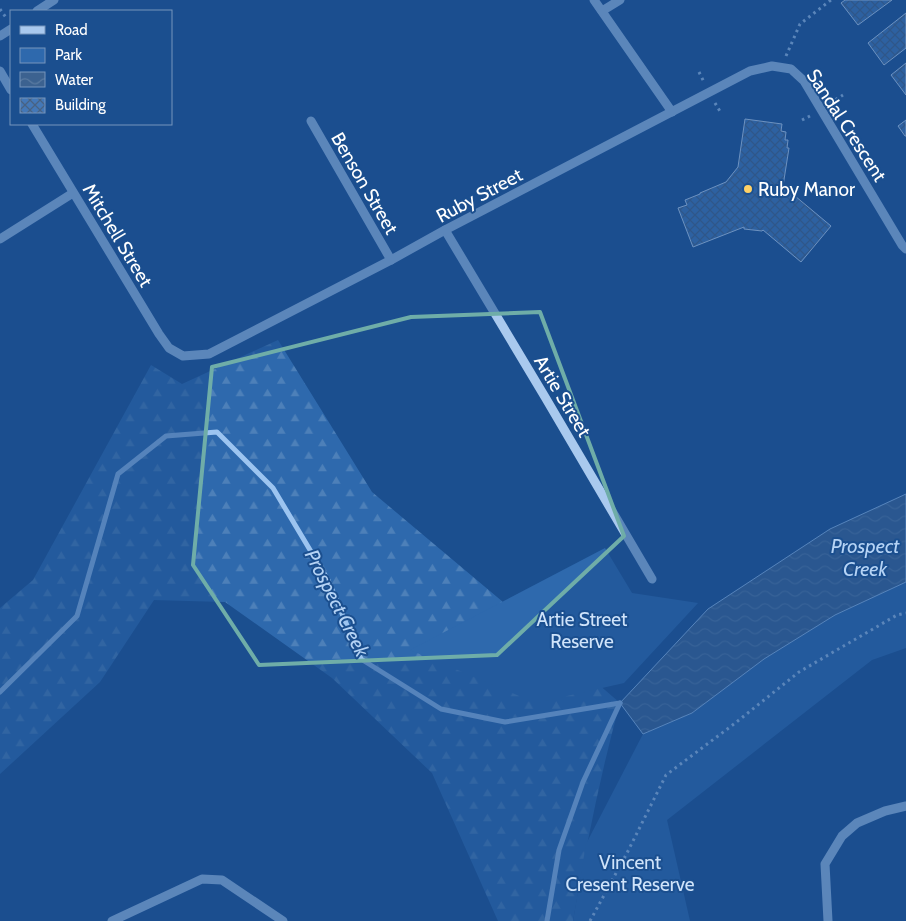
<svg xmlns="http://www.w3.org/2000/svg" width="906" height="921" font-family="Cabin,sans-serif">
<style>
.forest{fill:url(#forest-firs)}
.green{fill:#2e69ad}
.water{fill:url(#water-waves);stroke:#9cc4f0}
.lines{fill:none;stroke-linecap:round;stroke-linejoin:round}
.stream{stroke:#9cc4f0;stroke-width:5}
.building{fill:url(#building-cross-hatch);stroke:#cfe3fa}
.path{stroke:#a9c9ee;stroke-width:3;stroke-dasharray:2.5 4;stroke-linecap:butt}
.minor{stroke:#a9c9ee;stroke-width:9}
.marked{fill:none;stroke:#6fada8;stroke-width:4;stroke-linejoin:round}
.poi-dot{fill:#ffd166;stroke:#1b4f8f;stroke-width:2}
.labels{text-anchor:middle;stroke-width:4;stroke-linejoin:round;paint-order:stroke}
.street-label{font-size:19px;fill:#fff;stroke:#1b4f8f}
.poi-label{font-size:19px;fill:#fff;stroke:#1b4f8f;text-anchor:start}
.park-label{font-size:19px;fill:#cfe3fa;stroke:#1b4f8f}
.water-label{font-size:20px;font-style:italic;fill:#b5d3f5;stroke:#1b4f8f}
</style>
<defs>
<pattern id="forest-firs" width="22" height="20" patternUnits="userSpaceOnUse" patternTransform="scale(1.25)"><rect width="22" height="20" fill="#2e69ad"/><path d="M5 1l3.5 6h-7zM16 11l3.5 6h-7z" fill="#4d80b9"/></pattern>
<pattern id="water-waves" width="16" height="10" patternUnits="userSpaceOnUse" patternTransform="scale(1.25)"><rect width="16" height="10" fill="#3c6290"/><path d="M0 5q4-4 8 0t8 0" fill="none" stroke="#597aa1"/></pattern>
<pattern id="building-cross-hatch" width="8" height="8" patternUnits="userSpaceOnUse" patternTransform="scale(1.25)"><rect width="8" height="8" fill="#4478b7"/><path d="M0 0l8 8M0 8l8-8" fill="none" stroke="#486282"/></pattern>
</defs>
<rect width="100%" height="100%" fill="#1b4f8f"/>
<path class="forest" d="M278,340L372,492L503,602L620,703C600,775 586,847 573,921H498L432,773L332,678L225,602L154,600L100,682L0,774V608L33,580L151,365L182,384Z"/>
<g class="green">
<path d="M605,548L632,593L698,603L624,683L536,703L410,650Z"/>
<path d="M906,582V648L872,660L667,820L690,921H573L586,844L643,734L692,713L764,659L835,615Z"/>
</g>
<path class="water" d="M906,494V582L835,615L764,659L692,713L643,734L620,703L708,609L830,529Z"/>
<g class="lines">
<g class="stream">
<path d="M0,692L77,616L118,474L166,436L217,432L273,488L328,580L361,659L441,709L505,722L620,703"/>
<path d="M547,921L559,850L583,782L620,703"/>
</g>
</g>
<g class="building">
<path d="M845,0H892L858,25L841,3Z"/>
<path d="M906,13V48L884,65L868,43Z"/>
<path d="M906,63V95L891,75Z"/>
<path d="M745,119L782,124L781,131L786,132L785,140H788L787,148H789L783,186L831,226L801,262L763,230L762,231L744,229V227L693,247L678,208L687,205L685,200L700,194V193L726,182L738,167Z"/>
<path d="M906,120V136H905L898,126Z"/>
</g>
<g class="lines">
<g class="path">
<path d="M0,9L7,19"/>
<path d="M786,56L800,24L831,0"/>
<path d="M699,72L704,82"/>
<path d="M715,103L721,113"/>
<path d="M830,103L843,95"/>
<path d="M802,120L810,116"/>
<path d="M590,921L627,853L666,775L734,724L799,672L897,615L906,613"/>
</g>
<g class="minor">
<path d="M594,0L672,112"/>
<path d="M37,11L54,0"/>
<path d="M602,11L620,0"/>
<path d="M0,36L11,29"/>
<path d="M0,71L11,90"/>
<path d="M311,121L391,260"/>
<path d="M32,124L159,334L169,348L183,356L209,354L391,260L445,230L750,71L772,66L791,69L804,81L902,245L906,249"/>
<path d="M445,230L545,397L652,579"/>
<path d="M0,239L73,193"/>
<path d="M112,921L202,879L222,880L283,921"/>
<path d="M828,921L825,864L842,836L857,823L885,811L906,806"/>
</g>
</g>
<path d="M0 0H906V921H0ZM540,312L624,536L497,655L259,665L193,565L212,367L411,317Z" fill="#1b4f8f" fill-opacity=".55" fill-rule="evenodd"/>
<path class="marked" d="M540,312L624,536L497,655L259,665L193,565L212,367L411,317Z"/>
<circle class="poi-dot" cx="748" cy="189" r="5"/>
<g class="labels">
<g class="street-label">
<text transform="translate(847 125) rotate(57)" y="7">Sandal Crescent</text>
<text transform="translate(365 183) rotate(60)" y="7">Benson Street</text>
<text transform="translate(479 195) rotate(-28)" y="7">Ruby Street</text>
<text transform="translate(118 235) rotate(59)" y="7">Mitchell Street</text>
<text transform="translate(563 396) rotate(59)" y="7">Artie Street</text>
</g>
<g class="poi-label">
<text x="758" y="196">Ruby Manor</text>
</g>
<g class="park-label">
<text x="582" y="626">Artie Street<tspan x="582" dy="22">Reserve</tspan></text>
<text x="630" y="869">Vincent<tspan x="630" dy="22">Cresent Reserve</tspan></text>
</g>
<g class="water-label">
<text x="865" y="553">Prospect<tspan x="865" dy="23">Creek</tspan></text>
<text transform="translate(337 603) rotate(63)" y="7">Prospect Creek</text>
</g>
</g>
<rect x="10" y="10" width="162" height="115" fill="#1b4f8f" stroke="#7695bc"/>
<rect x="20" y="26" width="25" height="8" fill="#a9c9ee" stroke="#7695bc"/>
<text x="55" y="35" font-size="15" fill="#ffffff">Road</text>
<rect x="20" y="48" width="25" height="15" fill="#2e69ad" stroke="#7695bc"/>
<text x="55" y="60" font-size="15" fill="#ffffff">Park</text>
<rect x="20" y="72" width="25" height="15" fill="url(#water-waves)" stroke="#7695bc"/>
<text x="55" y="85" font-size="15" fill="#ffffff">Water</text>
<rect x="20" y="98" width="25" height="15" fill="url(#building-cross-hatch)" stroke="#7695bc"/>
<text x="55" y="110" font-size="15" fill="#ffffff">Building</text>
</svg>
